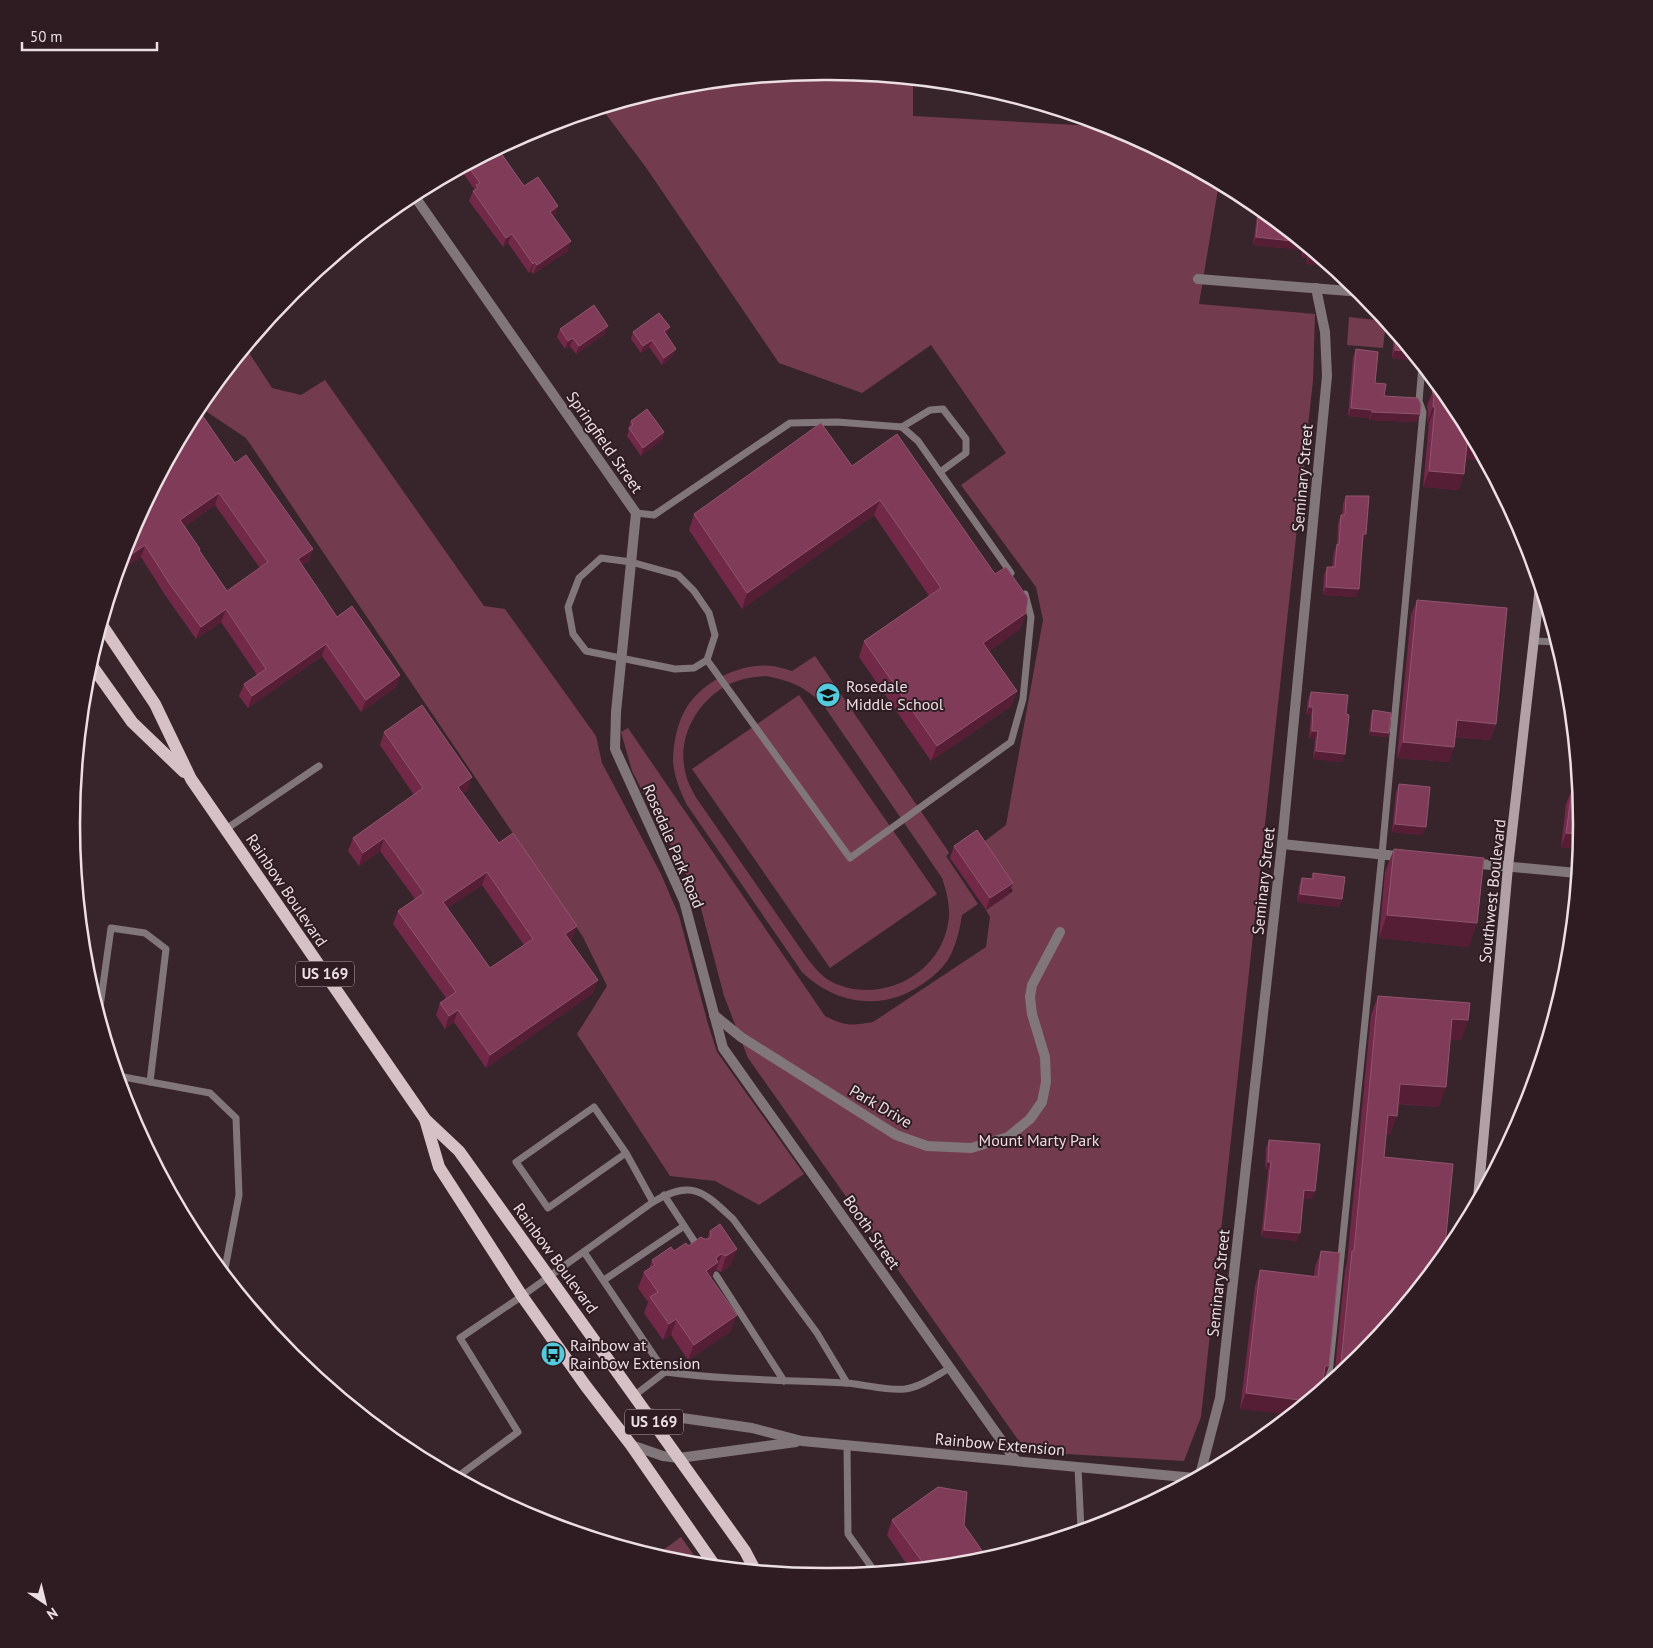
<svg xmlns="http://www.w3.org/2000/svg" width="1653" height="1648" font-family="'PT Sans',sans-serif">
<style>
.green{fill:#733b4e;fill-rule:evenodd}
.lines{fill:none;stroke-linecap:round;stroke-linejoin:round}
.lane{stroke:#817679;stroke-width:7}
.street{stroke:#817679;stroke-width:10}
.secondary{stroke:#b1a0a5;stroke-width:10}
.primary{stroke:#d6c1c7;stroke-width:12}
.wall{fill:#722847;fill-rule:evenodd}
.shaded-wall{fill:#551e35}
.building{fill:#7f3b58;stroke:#90556d;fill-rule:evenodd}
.labels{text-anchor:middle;stroke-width:4;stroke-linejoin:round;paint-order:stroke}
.shield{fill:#2e1c22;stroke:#b3a4a9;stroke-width:1}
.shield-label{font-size:15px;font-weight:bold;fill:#ecdfe3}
.street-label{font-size:16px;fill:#ecdfe3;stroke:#2e1c22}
.poi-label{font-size:16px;fill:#ecdfe3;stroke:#2e1c22;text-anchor:start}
.park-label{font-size:16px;fill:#f3d9e0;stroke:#2e1c22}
.rim{fill:none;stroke:#ecdfe3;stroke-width:2.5}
</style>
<rect width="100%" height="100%" fill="#38252b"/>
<g class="green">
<path d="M824,71L913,80V116L1113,127L1219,183L1199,304L1315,314L1313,380L1201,1417L1184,1461L1049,1453L1021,1444L748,1058L724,996L698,897L632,771L621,732L628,728L825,1016C845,1026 851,1026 873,1022L986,947L990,917L986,910L1013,891L981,844L1006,825L1043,620L1036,587L961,485L1006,453L931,345L862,393L779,363L645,166L602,109L677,86Z"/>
<path d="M1349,317L1385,321L1386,322L1383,348L1347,345Z"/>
<path d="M246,348L272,388L301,395L325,380L484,606L505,609L596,736L602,763L661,874L679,916L708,1024L717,1052L804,1174L759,1205L715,1181L670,1176L577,1034L607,986L583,937L246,438L201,408L199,405Z"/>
<path d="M815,656L948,851L949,853L946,856L978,904L962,915C960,928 957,941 952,952C946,966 935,975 924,983C884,1012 836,1005 802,972L687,805C680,791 674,776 673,761C673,742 678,720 688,705C706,680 742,662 773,666C779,667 785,669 792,671ZM766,676C792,681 806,687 824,706L942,878C947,893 951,908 948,924C939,976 879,1005 832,982C822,977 814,967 807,958L697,799C692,790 687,782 685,771C677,735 699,698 732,683C743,678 754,677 766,676Z"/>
<path d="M799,695L937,894L830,968L692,769Z"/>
<path d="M681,1537L701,1565L677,1562L655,1556Z"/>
</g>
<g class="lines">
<g class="lane">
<path d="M902,427L930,410L943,409L966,439V453L940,472"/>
<path d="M636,513L654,515L790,423L837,422L902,427L918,441L1011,573"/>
<path d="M601,558L631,562L678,575L694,591L709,613L715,635L707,660L694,668L675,669L586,651L573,634L568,607L579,578Z"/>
<path d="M1534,641L1557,642"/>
<path d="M707,660L850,858L1011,742L1023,699L1031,617L1025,594"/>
<path d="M226,829L319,766"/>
<path d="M99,1014L111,928L145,933L166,949L150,1082"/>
<path d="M118,1076L210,1093L236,1118L239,1195L224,1274"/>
<path d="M626,1153L548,1208L516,1162L594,1107L626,1153L653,1202"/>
<path d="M664,1195L700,1250"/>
<path d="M584,1252L665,1372"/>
<path d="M716,1275L784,1381"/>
<path d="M604,1280L684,1226"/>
<path d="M1328,1384L1382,854L1423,412L1419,401L1422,366"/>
<path d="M635,1395L665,1372C725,1380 785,1380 845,1383C865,1384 885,1391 905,1389C921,1387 937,1375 950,1368"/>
<path d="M847,1445L848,1534L875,1572"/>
<path d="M1078,1467L1081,1530"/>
<path d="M457,1477L518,1432L460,1338L522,1296L653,1202C692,1179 703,1191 733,1219L817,1333L847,1383"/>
</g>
<g class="street">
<path d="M413,194L636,513L616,712L615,749L684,901L723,1048L1016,1461"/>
<path d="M1198,279L1362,292"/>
<path d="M1282,844L1406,857"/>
<path d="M1470,863L1577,873"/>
<path d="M714,1015L741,1037L896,1135L927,1146L971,1148L1008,1137L1030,1119L1042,1102L1046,1082L1045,1057L1032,1014L1030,997L1032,985L1060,932"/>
<path d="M647,1413L752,1428L802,1441L1195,1478"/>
<path d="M631,1445L663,1456L679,1458L796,1442"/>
<path d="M1200,1475L1220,1398L1282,844L1327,376L1325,332L1316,288"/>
</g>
<path class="secondary" d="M1478,1198L1508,867L1540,586"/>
<g class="primary">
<path d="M102,625L155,704L191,779L425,1119L459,1151L745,1551L755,1570"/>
<path d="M90,663L132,722L184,772"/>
<path d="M425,1119L439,1167L522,1296L585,1385L631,1445L715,1566"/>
</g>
</g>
<g class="wall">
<path d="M498,149L524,186L558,206L555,215L553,216L568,251L533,274L531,272L529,273L508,243L503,247L469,201L473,191L475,190L460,169Z"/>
<path d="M1258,207L1324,261L1322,265L1306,264L1307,258H1302V250L1253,245Z"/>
<path d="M670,327L666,335L673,356L662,365L649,347L641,353L631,339L633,332Z"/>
<path d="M560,329L605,334L576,354L570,346L565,349L557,337Z"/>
<path d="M1394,332L1411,353L1409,360L1392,358Z"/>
<path d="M1356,349L1375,383L1384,396L1420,414L1417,422L1369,420V418L1348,416L1353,357Z"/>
<path d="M1434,380L1455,406L1466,459L1459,490L1423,487L1429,423H1427L1428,412L1427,406L1433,391Z"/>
<path d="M631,421L664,432L662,440L641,456L627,436L629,430L628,429Z"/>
<path d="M188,425L235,463L313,549L309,561L302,565L337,617L400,675L396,687L361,712L322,656L248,708L239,696L244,684L257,675L221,622L196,639L165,595L141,557L118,573H117L128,536ZM215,505L260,568L227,591L199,551L185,526Z"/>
<path d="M852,466L995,574L1026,613L1020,629L989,651L1017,691L1011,706L931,761L859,657L864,641L929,596L874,515L742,609L689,530L694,514Z"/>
<path d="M1346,496L1366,534L1363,542L1356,597L1323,595L1324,575L1327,567H1332L1334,552L1337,544L1338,523L1341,515H1342L1343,504Z"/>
<path d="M1417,600L1496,724L1490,740L1455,737L1449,762L1397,758L1411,615Z"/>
<path d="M1311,692L1346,714L1345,754L1342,762L1313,759L1315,739H1309L1311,715H1306L1308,700Z"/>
<path d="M1373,710L1389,733L1387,737L1369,735L1371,714Z"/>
<path d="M384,732L468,790L463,793L499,843L577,926L572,939L570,941L593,993L486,1068L454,1022L445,1029L436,1015L440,1003L446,998L393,924L398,911L415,899L380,851L359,866L348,851L353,838L414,795L380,745ZM482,885L524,945L490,968L447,908Z"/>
<path d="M1399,784L1423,835L1392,832L1396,792Z"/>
<path d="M1572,789L1582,824L1561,848L1566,804Z"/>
<path d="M954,846L1008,895L986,910L950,858Z"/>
<path d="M1394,849L1469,947L1379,938L1385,872Z"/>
<path d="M1313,873L1342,899L1339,907L1297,902L1299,886L1302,878L1311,879Z"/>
<path d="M1378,996L1468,1020L1461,1040L1450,1039L1439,1107L1398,1104L1390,1135H1386L1361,1356L1334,1379L1345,1270L1347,1263L1371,1015Z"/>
<path d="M1269,1140L1312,1199L1303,1198L1297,1241L1261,1237L1268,1170H1265L1266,1148Z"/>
<path d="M710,1231L731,1265L721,1272L716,1270H715L711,1279L731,1331L688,1360L671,1335L663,1340L644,1313L648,1302L638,1288L644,1272L649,1269L652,1260L688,1246L704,1239H707Z"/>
<path d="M1321,1251L1329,1366L1323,1382L1240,1409L1255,1286L1260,1270L1314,1276L1315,1267Z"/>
<path d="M892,1520L964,1525L976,1562L910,1569L887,1535Z"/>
</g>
<g class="shaded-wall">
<path d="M558,206L555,215L547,221L550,212Z"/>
<path d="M512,234L508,243L503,247L506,238Z"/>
<path d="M1256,237L1301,242L1304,245L1302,250L1253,245Z"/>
<path d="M571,241L568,251L533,274L537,265Z"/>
<path d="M1305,250H1309L1307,258H1302Z"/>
<path d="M1309,256L1319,257L1324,261L1322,265L1306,264Z"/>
<path d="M535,262L531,272L529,273L533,264Z"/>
<path d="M608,326L605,334L576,354L579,346Z"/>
<path d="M670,327L667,334L661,338L664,331Z"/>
<path d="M573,338L570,346L565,349L568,341Z"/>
<path d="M652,340L649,347L641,353L643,346Z"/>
<path d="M676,349L673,356L662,365L664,358Z"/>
<path d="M1395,350L1410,351L1411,353L1409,360L1392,358Z"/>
<path d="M1433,407H1435L1429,423H1427Z"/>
<path d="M1351,408L1372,410L1369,418L1348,416Z"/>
<path d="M1372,412L1420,414L1417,422L1369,420Z"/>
<path d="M664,432L662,440L641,456L643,448Z"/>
<path d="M1467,443L1475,444L1484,461L1462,459Z"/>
<path d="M1429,471L1464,474L1459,490L1423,487Z"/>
<path d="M219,493L215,505L176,532L180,520Z"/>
<path d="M880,500L874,515L742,609L747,593Z"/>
<path d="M1363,534H1366L1363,542H1360Z"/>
<path d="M145,545L141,557L118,573L122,561Z"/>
<path d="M313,549L309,561L294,572L298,559Z"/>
<path d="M1326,587L1359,589L1356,597L1323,595Z"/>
<path d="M226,609L221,622L196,639L201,627Z"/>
<path d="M1026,613L1020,629L977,659L983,643Z"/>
<path d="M326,644L322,656L248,708L252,696Z"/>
<path d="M400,675L396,687L361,712L366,700Z"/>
<path d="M1017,691L1011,706L931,761L937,746Z"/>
<path d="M1309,707H1313L1311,715H1306Z"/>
<path d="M1457,720L1496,724L1490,740L1451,736Z"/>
<path d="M1312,731H1318L1315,739H1309Z"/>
<path d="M1371,731L1389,733L1387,737L1369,735Z"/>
<path d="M1403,742L1454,747L1449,762L1397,758Z"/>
<path d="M1316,751L1345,754L1342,762L1313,759Z"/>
<path d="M472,777L468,790L454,800L458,787Z"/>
<path d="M1395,824L1426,827L1423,835L1392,832Z"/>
<path d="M1566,833L1581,834L1579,849L1561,848Z"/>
<path d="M384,838L380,851L359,866L363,853Z"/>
<path d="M487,872L482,885L438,914L443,902Z"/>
<path d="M1013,883L1008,895L986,910L990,898Z"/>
<path d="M1300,894L1342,899L1339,907L1297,902Z"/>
<path d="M1387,915L1477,923L1469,947L1379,938Z"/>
<path d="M577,926L572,939L561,947L565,934Z"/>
<path d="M598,980L593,993L486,1068L490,1055Z"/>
<path d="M458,1010L454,1022L445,1029L449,1016Z"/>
<path d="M1452,1019L1468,1020L1461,1040L1445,1039Z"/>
<path d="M1400,1084L1446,1087L1439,1107L1392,1103Z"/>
<path d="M1388,1115L1397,1116L1390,1135H1381Z"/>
<path d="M1268,1162H1271L1268,1170H1265Z"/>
<path d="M1304,1190L1315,1191L1312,1199L1301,1198Z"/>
<path d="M1264,1230L1300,1233L1297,1241L1261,1237Z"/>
<path d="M737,1249L731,1265L721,1272L726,1256Z"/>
<path d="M722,1254L716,1270H715L712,1278L700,1287L706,1271L719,1255Z"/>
<path d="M737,1315L731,1331L688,1360L694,1345Z"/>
<path d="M676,1319L671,1335L663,1340L669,1324Z"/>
<path d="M1341,1363L1352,1364L1335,1377Z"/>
<path d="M1325,1366H1329L1323,1382Z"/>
<path d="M1246,1393L1307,1401L1290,1415L1240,1409Z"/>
</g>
<g class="building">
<path d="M498,149L524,186L538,177L558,206L550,212L571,241L537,265L535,262L533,264L512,234L506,238L473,191L478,188L476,185L480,183L467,165Z"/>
<path d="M1259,208L1301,242L1256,237Z"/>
<path d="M1305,246L1319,257L1309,256V250H1305Z"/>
<path d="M594,305L608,326L579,346L573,338L568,341L560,329Z"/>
<path d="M659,313L670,327L664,331L676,349L664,358L652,340L643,346L633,332Z"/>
<path d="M1396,334L1410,351L1395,350Z"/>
<path d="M1356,349L1378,352L1375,383L1386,384L1384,396L1418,398L1421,405L1420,414L1372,412V410L1351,408Z"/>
<path d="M1437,384L1455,406L1475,444L1467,443L1464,474L1429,471L1435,407H1433L1434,396L1432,391H1437Z"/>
<path d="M647,409L664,432L643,448L629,428L633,425L631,421Z"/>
<path d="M202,415L235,463L246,455L313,549L298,559L337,617L352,606L400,675L366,700L326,644L252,696L244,684L266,669L226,609L201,627L169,583L145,545L122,561L121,560L128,536L130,534V533L188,425ZM219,493L268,562L227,591L199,550L200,549L180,520Z"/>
<path d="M821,423L852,466L897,434L995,574L1006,567L1028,598L1026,613L983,643L1017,691L937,746L864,641L941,588L880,500L747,593L694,514Z"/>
<path d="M1346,496H1369L1366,534H1363L1359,589L1326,587L1327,567H1335L1337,544L1339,545L1341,515H1345Z"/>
<path d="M1417,600L1507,608L1496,724L1457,720L1454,747L1403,742Z"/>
<path d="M1311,692L1348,695L1346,714L1349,715L1345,754L1316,751L1318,731H1312L1313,707H1309Z"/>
<path d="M422,705L472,777L458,787L499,843L513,833L577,926L565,934L598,980L490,1055L458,1010L449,1016L440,1003L456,992L398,911L424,893L384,838L363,853L353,838L423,788L384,732ZM487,872L533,939L490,968L443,902Z"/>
<path d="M1373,710L1391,713L1389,733L1371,731Z"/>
<path d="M1399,784L1430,787L1426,827L1395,824Z"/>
<path d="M1572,789L1578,790L1582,824L1581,834L1566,833Z"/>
<path d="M977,830L1013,883L990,898L954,846Z"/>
<path d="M1394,849L1484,858L1477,923L1387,915Z"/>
<path d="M1313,873L1345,877L1342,899L1300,894L1302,878L1313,879Z"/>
<path d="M1378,996L1470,1003L1468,1020L1452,1019L1446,1087L1400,1084L1397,1116L1388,1115L1384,1157L1453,1164L1444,1256L1361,1356L1352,1364L1341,1363L1352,1251H1354Z"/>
<path d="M1269,1140L1320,1144L1315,1191L1304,1190L1300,1233L1264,1230L1271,1162H1268Z"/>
<path d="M720,1224L737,1249L726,1256L722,1254L719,1255L716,1259L718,1262L706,1271L737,1315L694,1345L676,1319L669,1324L650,1297L658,1292L644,1272L655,1265L652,1260L671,1247L674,1251L686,1243L688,1246L701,1237L704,1239H708L711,1236L710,1231Z"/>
<path d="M1321,1251L1340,1253L1329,1366H1325L1322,1389L1307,1401L1246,1393L1260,1270L1318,1277Z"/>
<path d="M938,1487L967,1492L964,1525L988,1559L976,1562L926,1567L892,1520Z"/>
</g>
<defs>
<symbol id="school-disc" viewBox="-11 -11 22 22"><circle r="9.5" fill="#54cadd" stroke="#2e1c22"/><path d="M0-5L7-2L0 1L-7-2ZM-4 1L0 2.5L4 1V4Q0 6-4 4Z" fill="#111"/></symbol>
<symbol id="bus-disc" viewBox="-11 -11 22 22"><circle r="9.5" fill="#54cadd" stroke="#2e1c22"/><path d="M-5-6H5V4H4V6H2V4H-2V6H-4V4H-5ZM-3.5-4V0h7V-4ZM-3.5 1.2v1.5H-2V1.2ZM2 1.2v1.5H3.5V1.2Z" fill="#111"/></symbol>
</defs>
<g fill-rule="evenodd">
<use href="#school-disc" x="814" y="681" width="28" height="28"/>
<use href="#bus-disc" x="539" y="1340" width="28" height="28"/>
</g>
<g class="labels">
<g class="shield">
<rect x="296" y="961.5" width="58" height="25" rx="4"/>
<rect x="625" y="1409.5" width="58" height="25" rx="4"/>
</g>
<g class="shield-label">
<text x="325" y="979">US 169</text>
<text x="654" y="1427">US 169</text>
</g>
<g class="street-label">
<text transform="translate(605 442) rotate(55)" y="6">Springfield Street</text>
<text transform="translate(1302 478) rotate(-85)" y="6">Seminary Street</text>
<text transform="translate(674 846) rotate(67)" y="6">Rosedale Park Road</text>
<text transform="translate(1263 881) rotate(-84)" y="6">Seminary Street</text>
<text transform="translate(287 890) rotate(56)" y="6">Rainbow Boulevard</text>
<text transform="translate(1492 891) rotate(-84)" y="6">Southwest Boulevard</text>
<text transform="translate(881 1106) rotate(30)" y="6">Park Drive</text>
<text transform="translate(872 1232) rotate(55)" y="6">Booth Street</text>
<text transform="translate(556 1258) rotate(54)" y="6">Rainbow Boulevard</text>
<text transform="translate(1218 1283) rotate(-84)" y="6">Seminary Street</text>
<text transform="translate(1000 1444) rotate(5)" y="6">Rainbow Extension</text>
</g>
<g class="poi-label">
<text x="846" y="692">Rosedale<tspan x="846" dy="18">Middle School</tspan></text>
<text x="570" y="1351">Rainbow at<tspan x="570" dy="18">Rainbow Extension</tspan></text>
</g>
<g class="park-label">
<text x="1039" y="1146">Mount Marty Park</text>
</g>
</g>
<path d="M0 0H1653V1648H0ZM824 80H829A744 744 0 0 1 1573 824V824A744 744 0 0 1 829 1568H824A744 744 0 0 1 80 824V824A744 744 0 0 1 824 80Z" fill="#2e1c22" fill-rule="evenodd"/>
<path class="rim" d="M824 80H829A744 744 0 0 1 1573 824V824A744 744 0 0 1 829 1568H824A744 744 0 0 1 80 824V824A744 744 0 0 1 824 80Z"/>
<g transform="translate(45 1603) rotate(145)" stroke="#2e1c22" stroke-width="4" paint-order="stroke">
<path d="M0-4L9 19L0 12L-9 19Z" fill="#ecdfe3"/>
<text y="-8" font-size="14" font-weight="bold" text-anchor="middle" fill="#ecdfe3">N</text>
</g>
<path d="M22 42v8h135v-8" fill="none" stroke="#ecdfe3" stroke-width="2.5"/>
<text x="30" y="42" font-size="15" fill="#ecdfe3" stroke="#2e1c22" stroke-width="4" paint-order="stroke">50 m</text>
</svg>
